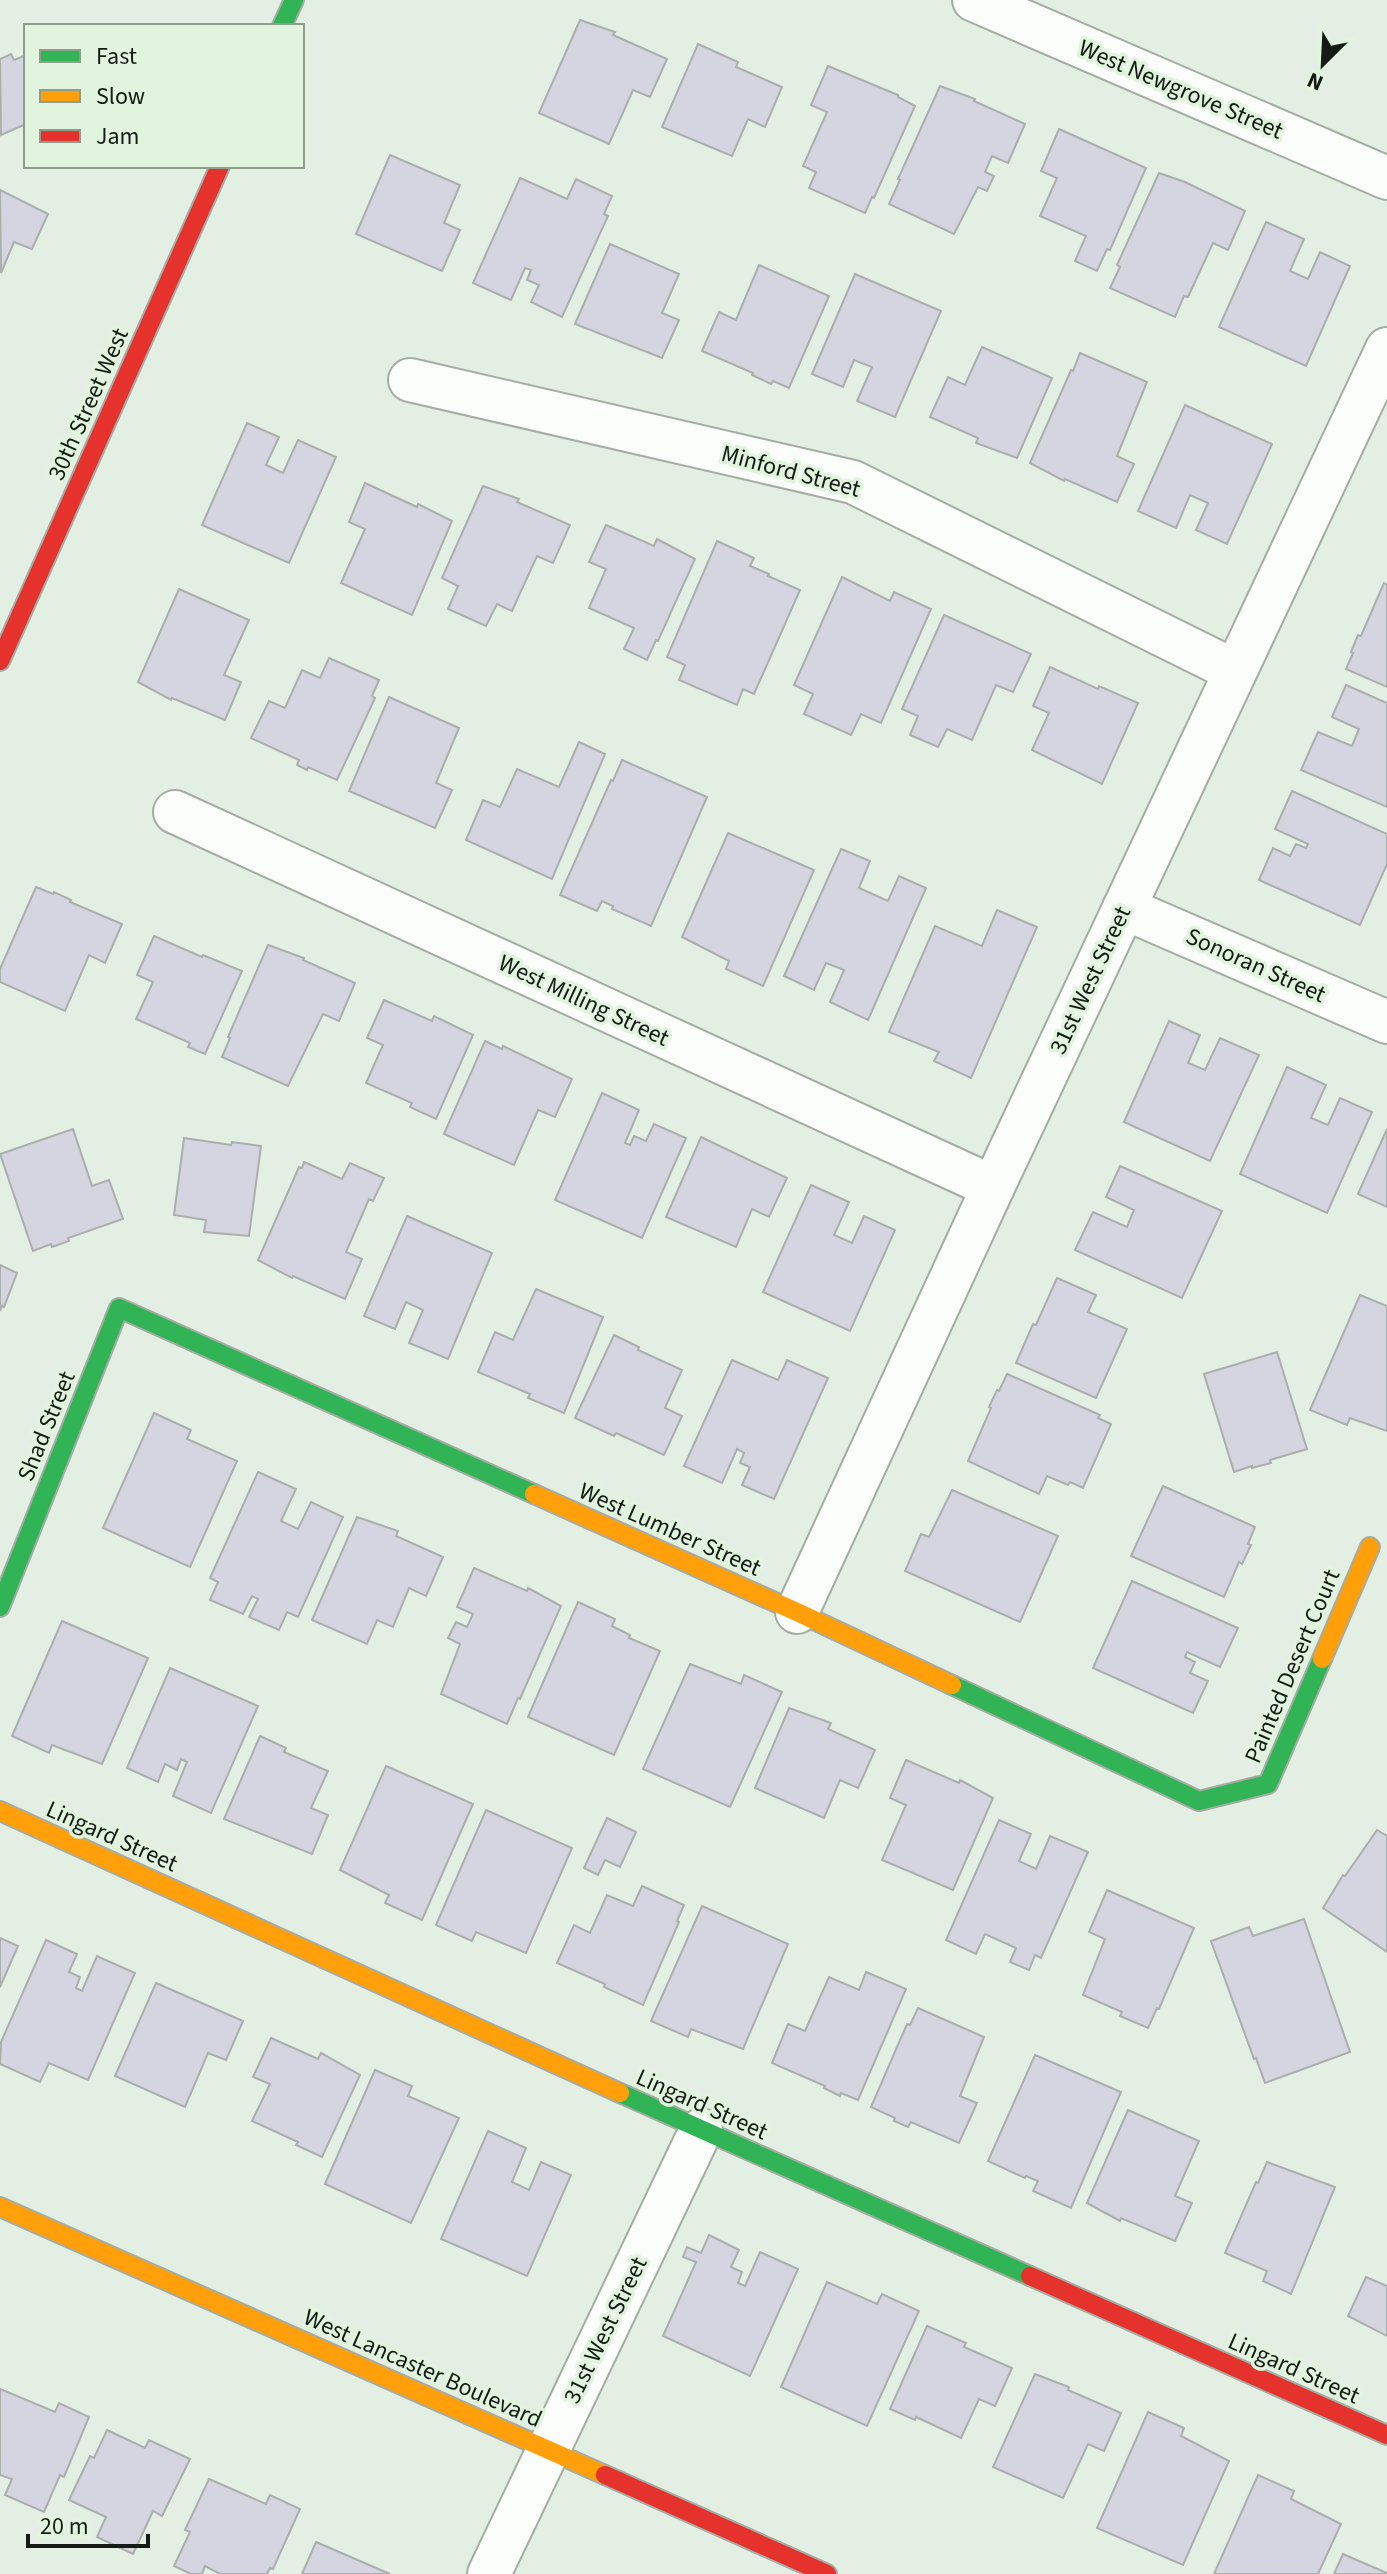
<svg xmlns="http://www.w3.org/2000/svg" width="1387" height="2574" font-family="'Source Sans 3',sans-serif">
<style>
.building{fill:#d4d5e0;stroke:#aaaead;stroke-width:2}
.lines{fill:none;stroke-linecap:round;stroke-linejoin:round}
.street-casing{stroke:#a4aca3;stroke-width:46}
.fast-casing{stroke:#a4aca3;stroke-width:22}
.slow-casing{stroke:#a4aca3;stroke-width:22}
.jam-casing{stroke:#a4aca3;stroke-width:22}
.street{stroke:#fbfdfb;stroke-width:42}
.fast{stroke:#30b455;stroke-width:18}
.slow{stroke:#ff9f0a;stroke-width:18}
.jam{stroke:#e5322d;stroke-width:18}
.labels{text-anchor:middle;stroke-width:7;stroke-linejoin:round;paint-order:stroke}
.street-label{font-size:24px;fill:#141b14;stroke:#e1f4de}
</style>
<rect width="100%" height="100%" fill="#e4efe3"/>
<g class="building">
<path d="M580,20L615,32L613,35L667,59L650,97L633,90L609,144L539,113Z"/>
<path d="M698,44L738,62L736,67L782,87L765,127L748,119L732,156L662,127Z"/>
<path d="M11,54L14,60L26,55V124L1,135L0,59Z"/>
<path d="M828,66L898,95V97L915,106L874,198L872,197L865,213L809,188L816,172L803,166L827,112L811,105Z"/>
<path d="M940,86L975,99L974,101L1025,124L1008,163L992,156L985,172L994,176L987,191L978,187L954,234L889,204L900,180L898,179Z"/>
<path d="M1059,129L1146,168L1110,250L1107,249L1097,271L1075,261L1086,236L1040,216L1057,178L1041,171Z"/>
<path d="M390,155L460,185L444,223L460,230L442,271L356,234Z"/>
<path d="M1159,173L1185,182L1245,211L1228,250L1213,243L1188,297L1184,296L1175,317L1110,288L1120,267L1117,265Z"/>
<path d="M520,178L567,199L576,179L612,196L604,214L608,216L562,317L531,302L539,285L527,280L531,270L525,268L511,300L473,283Z"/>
<path d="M0,190L48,214L32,249L14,242L1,273Z"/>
<path d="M1266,222L1304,239L1290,271L1308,279L1320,252L1350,266L1306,366L1219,327Z"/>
<path d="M610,244L679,274L662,313L679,320L662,358L575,324Z"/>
<path d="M759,265L829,296L789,388L773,381L771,384L752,375L753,373L702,351L719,312L736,320Z"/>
<path d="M855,274L941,311L895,417L857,401L872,367L854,360L843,387L812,374Z"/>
<path d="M982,347L1052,378L1017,458L976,443L978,438L930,417L948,377L965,385Z"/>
<path d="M1080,353L1147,382L1117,456L1134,464L1117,502L1065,479L1064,481L1030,463L1071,370L1073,371Z"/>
<path d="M1185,405L1272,444L1227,544L1196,530L1208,503L1190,495L1176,528L1138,511Z"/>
<path d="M247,423L279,437L266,465L283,473L298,440L336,457L289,563L202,525Z"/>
<path d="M365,483L417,507L418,504L452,521L412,615L341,583L365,529L349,522Z"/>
<path d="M483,486L519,499L517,502L570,525L553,563L537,556L512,611L497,604L486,626L448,609L458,586L442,578Z"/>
<path d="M606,525L654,546L657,539L695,559L658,641L656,640L647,660L624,649L634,628L589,608L606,569L589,562Z"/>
<path d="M717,541L754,558L750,566L769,574L768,576L800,590L754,694L743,689L737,705L679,680L685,665L667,657Z"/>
<path d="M842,577L890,601L894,592L931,609L881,723L861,714L851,735L804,714L813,694L794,685Z"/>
<path d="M1384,583L1387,585V687L1346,669L1353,653L1351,652L1358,635L1361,636Z"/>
<path d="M179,589L249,620L224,675L241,682L225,720L172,698L171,700L138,682Z"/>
<path d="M944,615L1031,654L1013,692L996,685L972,740L947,729L938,747L910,735L918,716L902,709Z"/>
<path d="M329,658L379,680L372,696L375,698L337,780L308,767L307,770L297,765L299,760L251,738L269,701L285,708L302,670L320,678Z"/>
<path d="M1050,667L1098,689L1099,686L1138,703L1102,784L1032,750L1049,713L1033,706Z"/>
<path d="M1346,685L1387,703V807L1301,770L1318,732L1352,746L1359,729L1332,717Z"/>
<path d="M389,697L459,728L436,783L452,790L435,828L349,791Z"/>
<path d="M579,742L605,754L552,879L466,840L483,800L500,807L517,769L559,787Z"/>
<path d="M622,760L707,797L651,926L612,909L613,906L602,901L597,911L560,895L611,780L613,781Z"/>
<path d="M1292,791L1387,834V864L1360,925L1259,880L1273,848L1290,856L1296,844L1306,848L1308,844L1275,829Z"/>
<path d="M728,833L814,870L763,986L726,969L729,961L682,937Z"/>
<path d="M841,849L870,861L859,888L888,901L899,876L926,888L868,1020L830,1002L844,970L826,963L814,990L784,976Z"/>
<path d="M36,887L53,894L54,892L71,900L70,902L122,924L105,963L89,955L65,1011L0,982V969Z"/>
<path d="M997,910L1037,927L971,1078L934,1061L939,1052L889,1032L935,926L982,946Z"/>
<path d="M154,936L202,957L203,955L242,971L205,1054L188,1047L190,1043L136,1019L153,982L137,975Z"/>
<path d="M268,945L304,958L303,960L355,983L339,1021L323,1014L288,1086L222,1057L230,1038L228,1037Z"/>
<path d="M384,1000L432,1021L434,1016L473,1035L436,1119L410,1107L412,1103L366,1083L383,1045L367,1038Z"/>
<path d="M1169,1021L1200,1035L1188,1063L1205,1070L1220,1038L1259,1055L1210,1161L1124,1122Z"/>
<path d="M485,1041L502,1049L503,1046L572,1079L555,1117L538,1110L514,1165L444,1134Z"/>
<path d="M1287,1067L1326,1085L1311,1118L1328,1125L1340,1098L1372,1112L1327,1213L1240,1174Z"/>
<path d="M602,1093L639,1110L625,1143L630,1145L634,1136L646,1141L654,1124L686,1138L642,1238L555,1200Z"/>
<path d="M73,1129L92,1186L109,1180L123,1219L68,1238L69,1241L52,1247L51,1244L33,1251L0,1154Z"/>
<path d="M1387,1129V1207L1358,1194Z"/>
<path d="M701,1137L787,1178L769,1217L752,1209L736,1247L666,1217Z"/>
<path d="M184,1138L231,1145L232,1142L261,1146L249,1236L204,1232L206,1220L174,1215Z"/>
<path d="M304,1162L342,1179L350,1163L384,1178L373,1201L369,1199L346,1252L362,1259L345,1299L293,1276L292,1278L258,1260L299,1167L302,1168Z"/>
<path d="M1120,1166L1222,1211L1182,1298L1075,1250L1093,1212L1127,1227L1134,1210L1106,1197Z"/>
<path d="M811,1185L849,1202L834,1235L852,1243L864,1216L895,1230L850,1331L763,1292Z"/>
<path d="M407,1216L492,1253L448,1359L409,1343L423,1310L406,1302L395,1329L364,1316Z"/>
<path d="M0,1265L17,1273L4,1307L2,1306L0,1311Z"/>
<path d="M1057,1278L1096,1295L1088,1312L1127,1329L1096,1398L1016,1363L1033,1324L1036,1325Z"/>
<path d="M536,1289L603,1317L564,1413L528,1398L530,1394L478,1372L495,1332L513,1340Z"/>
<path d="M1360,1295L1387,1306V1431L1350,1418L1347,1425L1310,1410Z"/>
<path d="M614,1335L639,1347L638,1350L682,1370L665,1408L682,1416L664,1455L616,1433L614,1436L575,1418Z"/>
<path d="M1277,1352L1307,1449L1270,1460L1271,1463L1252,1468V1466L1234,1472L1204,1374Z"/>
<path d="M732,1360L778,1380L787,1360L828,1378L774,1499L742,1485L750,1467L740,1463L744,1453L737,1449L722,1483L684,1466Z"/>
<path d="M1007,1374L1100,1415L1098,1418L1111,1424L1083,1488L1070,1482L1068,1485L1047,1476L1039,1494L968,1461L991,1408L989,1407L997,1390L999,1391Z"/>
<path d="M154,1413L191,1430L187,1439L237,1461L190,1567L103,1528Z"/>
<path d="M258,1472L296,1489L281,1521L298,1529L311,1502L343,1517L298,1617L287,1612L279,1630L249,1617L258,1599L252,1596L243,1614L210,1600L218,1582L210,1578Z"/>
<path d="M1163,1486L1255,1527L1248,1544L1251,1545L1242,1564L1239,1562L1224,1597L1131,1556Z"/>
<path d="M952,1490L1058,1536L1020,1622L905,1571L921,1534L929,1537Z"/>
<path d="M357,1517L398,1531L396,1536L443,1557L426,1596L409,1588L393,1627L377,1620L367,1644L312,1620Z"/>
<path d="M474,1568L527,1591L528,1588L561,1606L520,1699L518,1698L507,1724L441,1694L460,1644L448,1638L456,1622L467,1627L473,1614L457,1607Z"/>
<path d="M1132,1581L1238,1628L1220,1667L1187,1652L1185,1657L1195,1662L1190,1673L1208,1681L1193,1713L1093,1668Z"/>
<path d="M578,1602L615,1619L612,1626L630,1635L629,1638L660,1651L614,1755L528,1717Z"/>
<path d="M62,1621L148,1658L102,1764L52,1745L49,1753L12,1736Z"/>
<path d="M690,1664L741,1684L744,1675L782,1692L730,1807L643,1769Z"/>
<path d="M170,1668L258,1706L211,1813L173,1796L187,1762L181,1759L177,1770L165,1764L158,1782L127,1768Z"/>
<path d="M789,1708L831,1723L828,1729L875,1750L858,1788L840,1780L824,1818L755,1788Z"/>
<path d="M260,1736L286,1748L284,1752L328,1771L311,1808L328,1815L312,1854L224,1819Z"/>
<path d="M906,1760L959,1783L960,1780L993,1798L953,1890L882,1860L906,1805L890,1798Z"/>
<path d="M386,1766L473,1804L422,1920L385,1903L389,1895L340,1870Z"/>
<path d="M486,1810L572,1848L526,1953L476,1932L472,1941L436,1925Z"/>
<path d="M607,1818L636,1832L620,1867L605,1860L598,1875L584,1868Z"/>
<path d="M999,1820L1031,1834L1019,1861L1036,1869L1050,1836L1088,1852L1041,1958L1035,1955L1029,1970L1010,1962L1016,1948L985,1934L976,1954L946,1940Z"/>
<path d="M1377,1830L1387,1836V1952L1323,1908L1343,1875L1345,1876Z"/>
<path d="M642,1886L684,1905L677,1921L679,1922L643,2005L604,1987L605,1984L557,1963L574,1925L590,1933L607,1895L633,1906Z"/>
<path d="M1107,1890L1194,1928L1159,2009L1157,2008L1148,2028L1120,2016L1122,2012L1083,1995L1105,1939L1089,1932Z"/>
<path d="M702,1906L788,1944L743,2049L691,2029L688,2037L651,2021Z"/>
<path d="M1304,1919L1350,2052L1265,2083L1256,2058L1254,2059L1211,1941L1249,1927L1253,1936Z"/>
<path d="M0,1938L18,1946L0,1987Z"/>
<path d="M46,1940L77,1954L69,1972L80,1977L76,1988L82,1991L97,1956L135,1973L88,2080L49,2063L40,2082L0,2064L1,2042Z"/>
<path d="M866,1972L906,1989L858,2100L841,2093L840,2096L824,2088L825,2086L772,2063L788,2024L805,2031L829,1977L859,1990Z"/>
<path d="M156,1983L243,2021L226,2060L208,2053L185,2107L115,2076Z"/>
<path d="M918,2008L984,2037L960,2096L977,2103L959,2143L911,2122L908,2127L894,2121L895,2118L871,2107L907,2024L910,2025Z"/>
<path d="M271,2038L318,2059L321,2053L360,2075L322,2157L296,2145L298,2142L252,2121L270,2084L253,2077Z"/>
<path d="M1035,2055L1121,2092L1071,2208L1033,2191L1038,2181L1026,2176L1025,2178L988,2161Z"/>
<path d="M375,2070L412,2086L408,2096L459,2118L411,2223L325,2184Z"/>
<path d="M1128,2110L1199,2141L1175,2196L1192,2203L1175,2241L1121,2218L1120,2221L1087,2203Z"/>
<path d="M488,2131L526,2148L512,2182L529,2190L541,2162L571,2175L527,2276L441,2239Z"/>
<path d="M1267,2162L1335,2187L1291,2294L1263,2281L1267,2271L1225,2253L1256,2182L1258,2183Z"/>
<path d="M709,2235L739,2250L731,2267L742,2272L738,2283L745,2286L760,2252L798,2269L750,2376L663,2336L696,2262L683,2257L687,2247L701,2253Z"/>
<path d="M1366,2277L1387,2286V2336L1348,2316Z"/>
<path d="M827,2282L877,2304L882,2294L919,2311L867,2426L781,2387Z"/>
<path d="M927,2326L966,2343L964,2347L1012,2368L995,2406L979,2399L961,2438L916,2417L915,2420L890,2409Z"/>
<path d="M1035,2374L1069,2387L1068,2390L1121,2413L1104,2451L1088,2444L1063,2498L993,2467Z"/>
<path d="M0,2389L55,2412L59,2403L89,2417L64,2477L60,2475L44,2512L5,2495L12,2479L0,2475Z"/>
<path d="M1148,2412L1184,2428L1181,2436L1229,2461L1183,2565L1097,2528Z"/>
<path d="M107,2430L145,2448L149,2440L190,2459L162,2516L153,2511L133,2554L97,2537L106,2517L69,2500L90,2456L94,2458Z"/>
<path d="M1258,2475L1294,2491L1291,2499L1341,2524L1318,2574H1214Z"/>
<path d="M209,2479L266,2504L270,2495L300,2509L273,2569L270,2568L267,2574H220L205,2566L202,2574H191L174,2566L190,2532L185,2530Z"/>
<path d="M316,2542L390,2574H302Z"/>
<path d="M1343,2554L1387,2573V2574H1334Z"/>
</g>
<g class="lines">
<defs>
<g id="street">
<path d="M974,0L1387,178"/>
<path d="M410,380L853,482L1235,671"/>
<path d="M175,812L993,1187"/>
<path d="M1124,908L1387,1022"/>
<path d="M797,1612L993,1187L1387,349"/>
<path d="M489,2574L701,2130"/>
</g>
<g id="fast">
<path d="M282,26L294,0"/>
<path d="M0,1607L119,1308L534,1494"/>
<path d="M952,1685L1199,1801L1268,1784L1322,1659"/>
<path d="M620,2093L1030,2276"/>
</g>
<g id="slow">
<path d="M534,1494L797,1612L952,1685"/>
<path d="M1322,1659L1370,1547"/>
<path d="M0,1811L620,2093"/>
<path d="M0,2207L605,2475"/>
</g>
<g id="jam">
<path d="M0,661L220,166"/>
<path d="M1030,2276L1387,2435"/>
<path d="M605,2475L827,2574"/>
</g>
</defs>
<use href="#street" class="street-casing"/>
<use href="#fast" class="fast-casing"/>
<use href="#slow" class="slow-casing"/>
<use href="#jam" class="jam-casing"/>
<use href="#street" class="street"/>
<use href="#fast" class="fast"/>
<use href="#slow" class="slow"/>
<use href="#jam" class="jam"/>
</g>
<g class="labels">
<g class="street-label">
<text transform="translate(1181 89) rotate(23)" y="8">West Newgrove Street</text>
<text transform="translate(88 404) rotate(-66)" y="8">30th Street West</text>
<text transform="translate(791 471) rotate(15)" y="8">Minford Street</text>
<text transform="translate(1256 965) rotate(24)" y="8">Sonoran Street</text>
<text transform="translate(1090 980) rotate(-65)" y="8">31st West Street</text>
<text transform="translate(584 1000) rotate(25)" y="8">West Milling Street</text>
<text transform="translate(46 1426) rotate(-68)" y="8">Shad Street</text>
<text transform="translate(670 1529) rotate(24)" y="8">West Lumber Street</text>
<text transform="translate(1292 1666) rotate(-67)" y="8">Painted Desert Court</text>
<text transform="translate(112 1836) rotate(24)" y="8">Lingard Street</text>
<text transform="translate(702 2104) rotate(24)" y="8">Lingard Street</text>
<text transform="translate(605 2330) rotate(-64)" y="8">31st West Street</text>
<text transform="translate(423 2368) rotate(24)" y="8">West Lancaster Boulevard</text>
<text transform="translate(1294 2368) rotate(24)" y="8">Lingard Street</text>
</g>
</g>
<rect x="24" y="24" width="280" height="144" fill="#e1f4de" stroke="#8f9d8d" stroke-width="2"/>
<rect x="40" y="50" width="40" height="12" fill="#30b455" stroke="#8f9d8d" stroke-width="2"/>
<text x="96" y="64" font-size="24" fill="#141b14">Fast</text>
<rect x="40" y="90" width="40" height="12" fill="#ff9f0a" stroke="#8f9d8d" stroke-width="2"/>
<text x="96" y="104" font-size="24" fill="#141b14">Slow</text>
<rect x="40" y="130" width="40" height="12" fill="#e5322d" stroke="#8f9d8d" stroke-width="2"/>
<text x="96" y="144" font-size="24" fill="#141b14">Jam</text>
<g transform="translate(1323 64) rotate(204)" stroke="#e1f4de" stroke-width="6" paint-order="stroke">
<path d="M0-6L14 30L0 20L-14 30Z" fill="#141b14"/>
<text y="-12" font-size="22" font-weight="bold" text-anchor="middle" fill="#141b14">N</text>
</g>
<path d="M28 2534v12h120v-12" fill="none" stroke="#141b14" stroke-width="4"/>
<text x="40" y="2534" font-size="24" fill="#141b14" stroke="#e1f4de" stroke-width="6" paint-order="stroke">20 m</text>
</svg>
